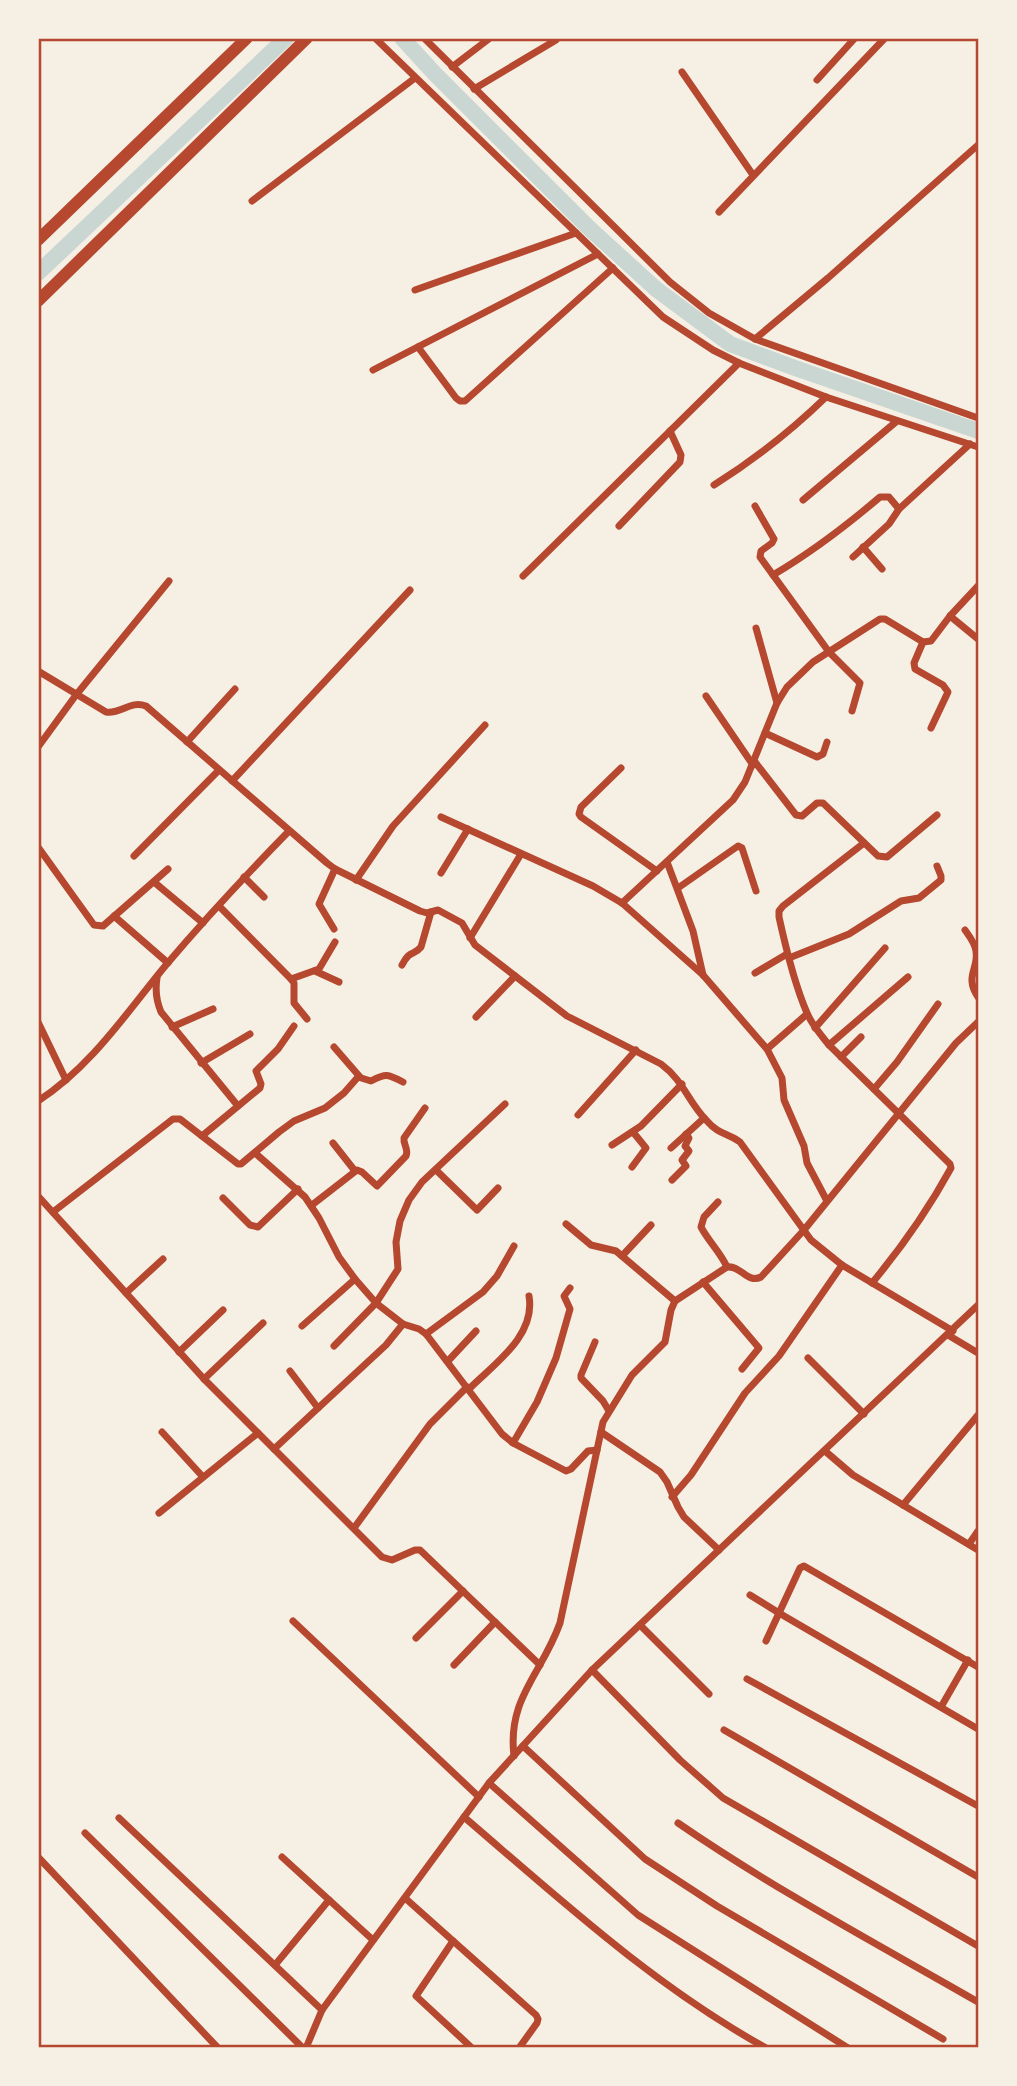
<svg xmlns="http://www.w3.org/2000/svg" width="1017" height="2086" font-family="'Zilla Slab',serif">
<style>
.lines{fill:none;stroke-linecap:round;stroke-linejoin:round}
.canal{stroke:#c9d6d2;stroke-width:16}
.minor{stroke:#b5482f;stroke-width:7}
.tertiary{stroke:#b5482f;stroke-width:12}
.neatline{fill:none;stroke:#b5482f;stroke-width:2.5}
</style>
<rect width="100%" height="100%" fill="#f6efe4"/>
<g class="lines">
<g class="canal">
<path d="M402,38L435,74L589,228L656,289L730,344L795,368L978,431"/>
<path d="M38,273L286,38"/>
</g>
<g class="minor">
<path d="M375,38L663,317L713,350L739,363L826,397L978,447"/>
<path d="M424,38L670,282L709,313L755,339L978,418"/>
<path d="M452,67L490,38"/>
<path d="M682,72L753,175"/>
<path d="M817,80L855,38"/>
<path d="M474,89L556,40"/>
<path d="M252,201L415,78"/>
<path d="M719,212L885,38"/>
<path d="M415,290L576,233"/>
<path d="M755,339L828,278L978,145"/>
<path d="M418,347L456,398L460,401H465L613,268"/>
<path d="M373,370L598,254"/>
<path d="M714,485C757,458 790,432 826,397"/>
<path d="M803,500L897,421"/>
<path d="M755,506L774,539L772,543L761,551L760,557L829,652L860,683L852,711"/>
<path d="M619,526L680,462L681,455L670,431"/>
<path d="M863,547L882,569"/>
<path d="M853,557L889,524L899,509L970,444"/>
<path d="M773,575C812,552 846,526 880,497H889L899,509"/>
<path d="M523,576L739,363"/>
<path d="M950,616L978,639"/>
<path d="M756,628L777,703"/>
<path d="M923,642L914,663L915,669L943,685L948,692L931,728"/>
<path d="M38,671L106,712C122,714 130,700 146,706L327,863L335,869L420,911L427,913L438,910L462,923L475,945L567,1016L661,1064C684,1081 688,1102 707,1121C719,1135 728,1133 740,1142L811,1240L842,1265L953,1331"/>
<path d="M706,696L753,765"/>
<path d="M765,733L817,757L823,754L827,742"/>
<path d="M187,742L235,689"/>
<path d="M38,747L76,695L169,581"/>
<path d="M755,762L796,815L802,816L817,803H823L878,856L887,857L937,815"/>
<path d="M621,768L581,807L579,814L581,817L657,871"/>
<path d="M232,781L410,590"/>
<path d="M441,817L593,886L622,903L703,975L767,1049L782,1078L784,1100L804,1146L807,1163L827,1201"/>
<path d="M864,843L783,906L779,911V917C786,949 794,983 807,1013C812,1025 821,1035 829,1045L950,1164L951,1168C928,1210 902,1247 872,1283"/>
<path d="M38,847L94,925L103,926L168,869"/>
<path d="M134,856L219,770"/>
<path d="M667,862L693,931L703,975"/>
<path d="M441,873L468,829"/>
<path d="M244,877L264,897"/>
<path d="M356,880L393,826L485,725"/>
<path d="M154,882L203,923"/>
<path d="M678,888L738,846L742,848L756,891"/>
<path d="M622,903L733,800L745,782L777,703L787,687L813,662L880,619H885L923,642L931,641L950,616L978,586"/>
<path d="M219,906L291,979L294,983V1003L307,1019"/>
<path d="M114,916L168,963"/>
<path d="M334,929L319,904L335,869"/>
<path d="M965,930C970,937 975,943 976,951C979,969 964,976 978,997"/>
<path d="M470,938L521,854"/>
<path d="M789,958L849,934L901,901L919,898L941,880V876L937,866"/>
<path d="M402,965C410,949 414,956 421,947L431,912"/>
<path d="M315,971L339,982"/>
<path d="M755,973L787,954"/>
<path d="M157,978C155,990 156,1000 161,1012L238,1106"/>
<path d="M291,979L319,969L335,942"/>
<path d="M476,1017L515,976"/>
<path d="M38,1022L66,1080"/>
<path d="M172,1027L213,1009"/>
<path d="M815,1028L885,948"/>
<path d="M829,1045L908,977"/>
<path d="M334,1047L360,1077"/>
<path d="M767,1049L807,1014"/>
<path d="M841,1057L861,1037"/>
<path d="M201,1063L250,1034"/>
<path d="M874,1089L897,1062L938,1004"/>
<path d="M38,1101C91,1067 127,1012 166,965C205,919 247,874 289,831"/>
<path d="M578,1115L636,1050"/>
<path d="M202,1136L260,1088L261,1084L256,1071L278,1049L294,1026"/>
<path d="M333,1143L355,1171"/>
<path d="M612,1145L641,1126L682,1084"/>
<path d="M671,1148L704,1118"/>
<path d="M255,1153L305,1197L319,1218L339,1257L355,1279L376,1303L403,1324L419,1329L426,1334L502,1434L513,1443L566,1471L571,1469L588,1451L597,1450"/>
<path d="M632,1167L646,1148L633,1132"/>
<path d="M436,1170L477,1210L498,1188"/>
<path d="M672,1180L686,1166L682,1160L689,1151L685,1146L689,1138L686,1134"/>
<path d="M38,1196L204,1379L382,1557L392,1560L415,1550H420L540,1665"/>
<path d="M223,1198L250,1225L258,1227L298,1189"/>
<path d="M718,1202L704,1217L701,1227C709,1242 720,1252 727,1267"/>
<path d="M312,1205L357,1170L362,1172L377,1186L406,1156C409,1149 403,1145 404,1138L425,1108"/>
<path d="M53,1212L173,1119H180L238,1164H241L279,1132L294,1121L325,1108L344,1093L358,1077L371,1081C386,1073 388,1074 403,1082"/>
<path d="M566,1224L591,1245L616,1251L675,1301"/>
<path d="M622,1256L651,1225"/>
<path d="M703,1282L759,1348L742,1369"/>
<path d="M126,1293L163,1259"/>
<path d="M302,1326L355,1279"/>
<path d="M426,1334L483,1292L497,1276L514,1246"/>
<path d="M948,1335L978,1353"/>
<path d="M595,1342L581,1375V1378L603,1401L609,1411"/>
<path d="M334,1346L376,1303L398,1269L396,1242L400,1221L409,1200L422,1182L505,1104"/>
<path d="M179,1352L223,1310"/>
<path d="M808,1358L864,1414"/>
<path d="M448,1361L476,1331"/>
<path d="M290,1371L318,1408"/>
<path d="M204,1379L263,1323"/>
<path d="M469,1389C494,1364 536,1336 529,1296"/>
<path d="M162,1432L203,1477"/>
<path d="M601,1432L660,1472L667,1482L678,1507L684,1517L719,1550"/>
<path d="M513,1443L537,1402L556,1358L570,1309L564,1296L570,1288"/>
<path d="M274,1449L386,1345L403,1324"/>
<path d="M825,1451L853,1475L978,1550"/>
<path d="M672,1497L691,1475L745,1393L779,1356L842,1265"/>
<path d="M903,1505L978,1415"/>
<path d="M159,1513L258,1433"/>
<path d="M354,1528L430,1424L467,1387"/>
<path d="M969,1544L978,1531"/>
<path d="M750,1595L779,1613L978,1729"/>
<path d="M293,1621L479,1797"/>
<path d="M640,1625L709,1694"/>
<path d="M416,1638L463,1591"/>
<path d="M766,1641L800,1568L804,1566L978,1667"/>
<path d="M454,1665L495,1622"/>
<path d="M592,1670L680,1760L723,1798L978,1946"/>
<path d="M747,1679L978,1806"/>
<path d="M941,1707L968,1660"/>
<path d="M724,1730L978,1877"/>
<path d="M523,1746L645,1859L717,1906L943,2039"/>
<path d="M514,1756C507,1698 542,1674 560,1623L603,1422L632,1375L665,1342L671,1310L675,1301L727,1267C741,1265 747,1284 761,1277L804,1230L956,1043L978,1022"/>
<path d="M489,1783L638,1915L848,2048"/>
<path d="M464,1817C562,1901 653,1985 766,2048"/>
<path d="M119,1818L322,2010"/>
<path d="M678,1823C774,1889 877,1944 978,2002"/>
<path d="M85,1833L303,2048"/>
<path d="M38,1857L218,2048"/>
<path d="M282,1857L373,1940"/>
<path d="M405,1898L536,2015L538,2019L537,2023L519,2048"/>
<path d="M453,1941L416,1996L472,2048"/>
<path d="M275,1965L329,1900"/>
<path d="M306,2048L322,2010L489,1783L592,1670L978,1305"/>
</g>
<g class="tertiary">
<path d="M38,240L247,38"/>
<path d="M38,301L307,38"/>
</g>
</g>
<rect width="1017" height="2086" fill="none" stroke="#f6efe4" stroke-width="80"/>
<rect x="40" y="40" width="937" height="2006" class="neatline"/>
</svg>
